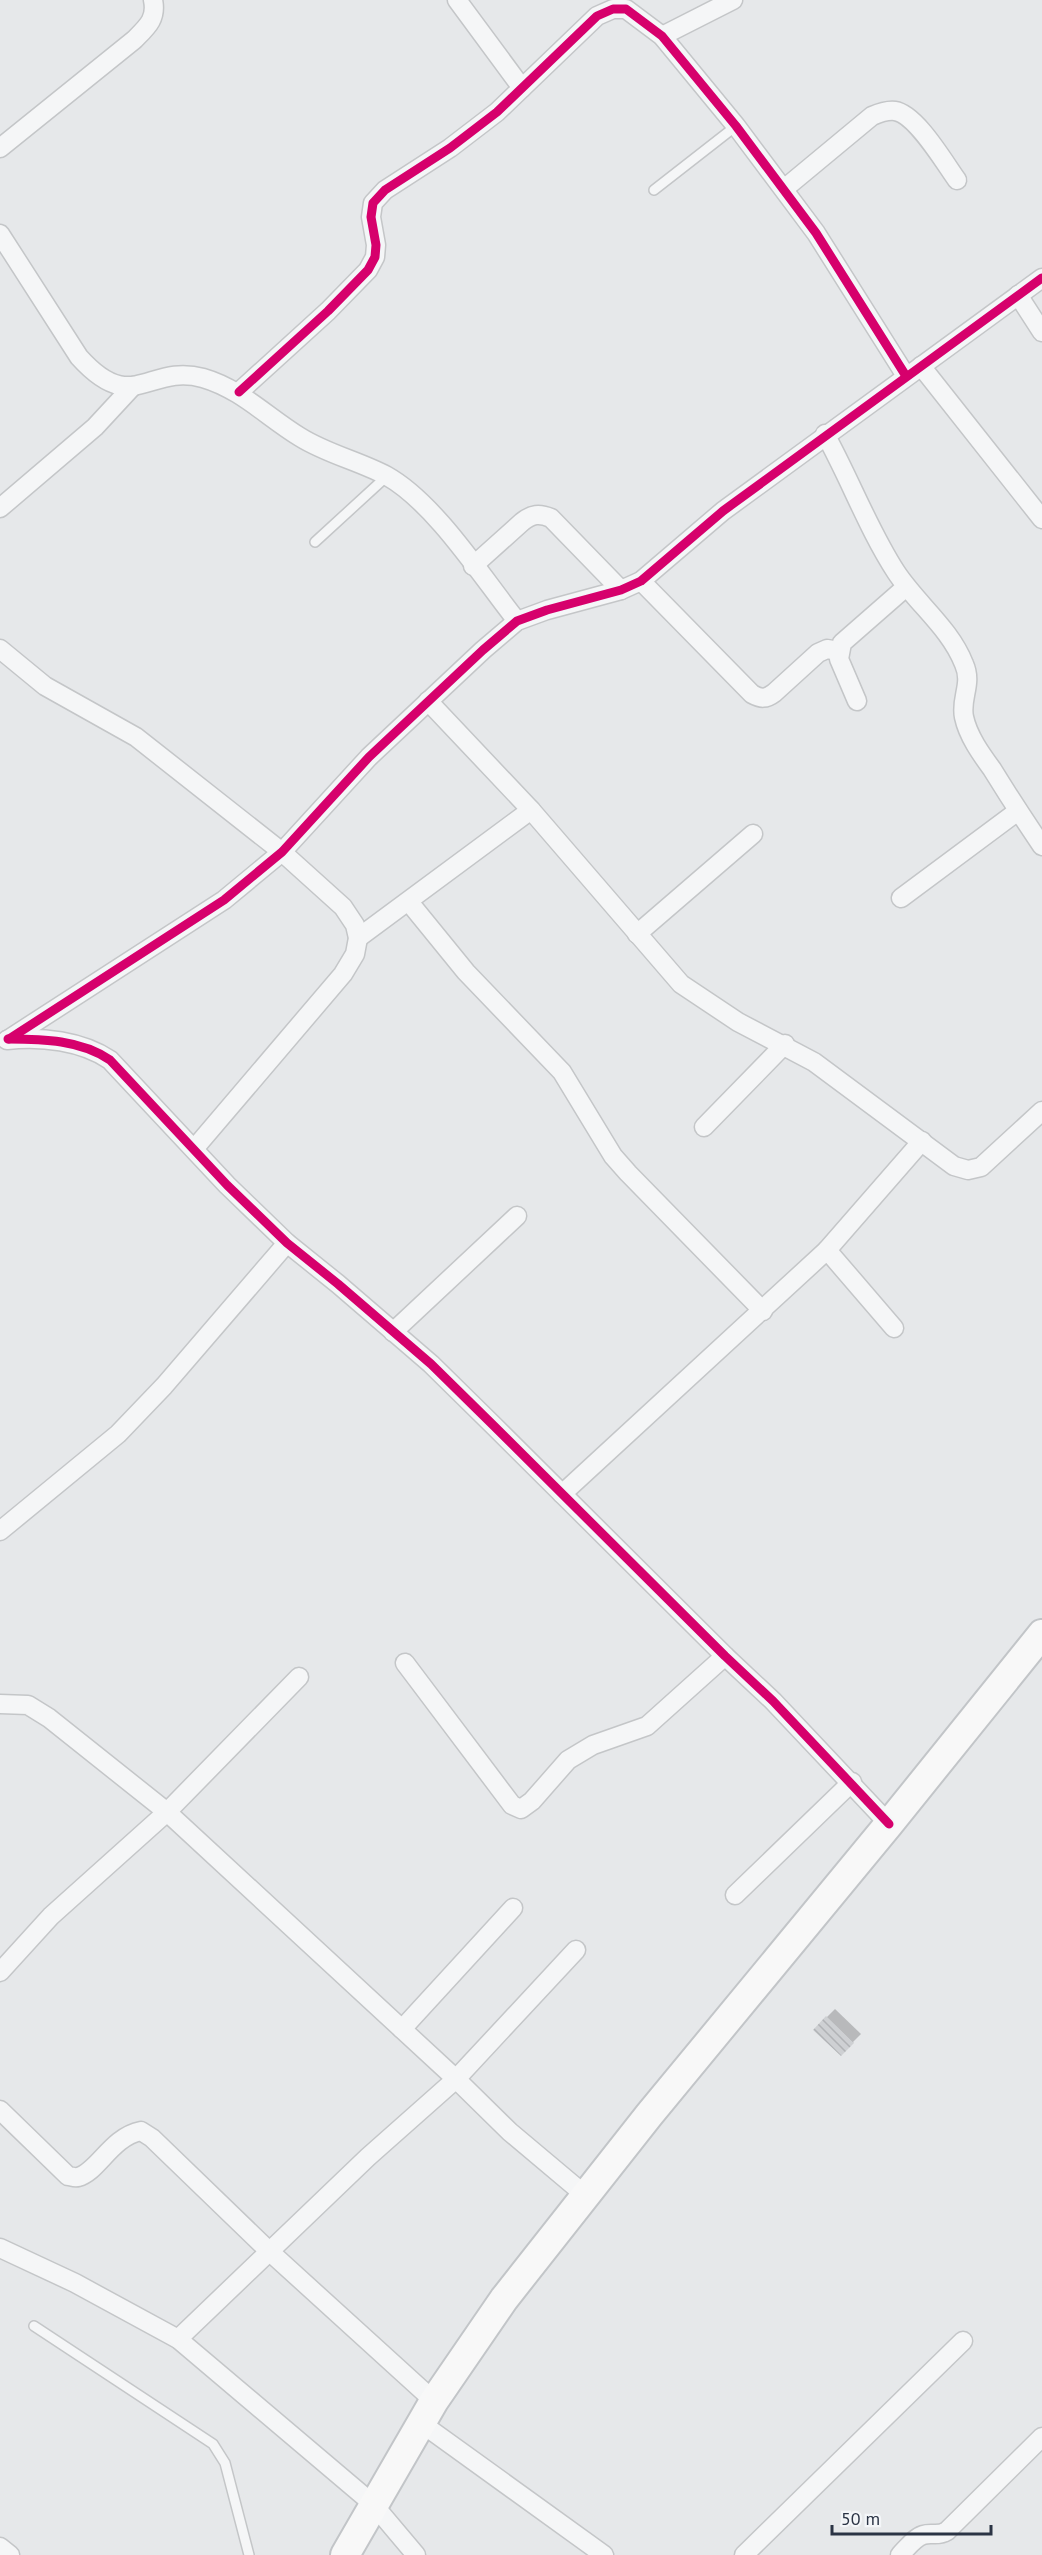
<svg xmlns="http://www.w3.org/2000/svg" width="1042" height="2555" font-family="'PT Sans',sans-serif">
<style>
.shadow{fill:#0003}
.building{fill:url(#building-back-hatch)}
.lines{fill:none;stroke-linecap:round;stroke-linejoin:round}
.service-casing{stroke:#c4c6c8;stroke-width:12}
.minor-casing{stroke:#c4c6c8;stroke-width:21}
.primary-casing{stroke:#c2c5c8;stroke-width:32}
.service{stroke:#f5f6f7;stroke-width:9}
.minor{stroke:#f5f6f7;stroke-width:18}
.primary{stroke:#f8f8f8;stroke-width:28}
.cycleway-casing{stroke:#f4f6f9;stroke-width:13}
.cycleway{stroke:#d6006c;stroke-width:9}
</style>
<defs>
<pattern id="building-back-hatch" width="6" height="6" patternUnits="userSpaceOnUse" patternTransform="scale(1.5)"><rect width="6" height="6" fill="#ced0d3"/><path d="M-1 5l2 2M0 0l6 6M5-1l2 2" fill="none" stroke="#b1b3b6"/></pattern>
</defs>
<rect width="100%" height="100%" fill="#e6e8ea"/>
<path class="shadow" d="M835,2009L861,2034L841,2054L815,2029Z"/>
<path class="building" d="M826,2016L854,2043L841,2056L813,2030Z"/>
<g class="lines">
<defs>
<g id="service">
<path d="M654,190L736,126"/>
<path d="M315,542L387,476"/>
<path d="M34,2326L213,2444L225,2463L249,2555"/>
</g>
<g id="minor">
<path d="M457,0L522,88"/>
<path d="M662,36L733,0"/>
<path d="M0,148L134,40C147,27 157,19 153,0"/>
<path d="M784,189L872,116C879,113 887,110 895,111C916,114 944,162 957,180"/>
<path d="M0,234L79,357C133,417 148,363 203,378C241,389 267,417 300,437C327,454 359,461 387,476C435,503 482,577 517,621"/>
<path d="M1018,295L1042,332"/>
<path d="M921,366L1042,519"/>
<path d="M239,392L328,311L368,270L375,257L376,245L371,217L373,203L385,190L450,148L497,112L597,16L613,9H626L662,36L736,126L816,233L906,376"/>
<path d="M825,434C850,479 868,529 896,572C917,604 950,628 964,664C973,684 960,698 964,717C968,736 981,754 992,769C1008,795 1025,821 1042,846"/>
<path d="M0,508L95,427L133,386"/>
<path d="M473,566L522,522C532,514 539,513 551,518L621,590"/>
<path d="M641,581L752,694C761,699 766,699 774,693L818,653L827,649L839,651"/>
<path d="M0,649L45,686L136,737L282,852L343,907L355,925L358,938L355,954L343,974L194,1149"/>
<path d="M428,701L531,810L681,984L738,1022L814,1062L954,1166L968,1170L981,1167L1042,1111"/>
<path d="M857,701L839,659L842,643L906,587"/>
<path d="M901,898L1018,811"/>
<path d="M409,902L466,972L562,1072L613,1156L628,1173L763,1311"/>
<path d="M637,934L753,834"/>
<path d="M358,938L531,810"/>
<path d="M9,1039L224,900L282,852L369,757L483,650L517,621L547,610L621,590L641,581L723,511L1042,278"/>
<path d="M7,1040C41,1036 82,1041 110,1060L227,1185L287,1243L338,1284L431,1364L494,1426L725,1656L773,1701L889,1824"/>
<path d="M704,1127L785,1044"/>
<path d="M827,1250L922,1141"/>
<path d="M393,1332L517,1216"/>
<path d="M562,1494L827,1250L894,1328"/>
<path d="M0,1531L118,1434L164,1386L287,1243"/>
<path d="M405,1663L512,1805L521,1809L532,1801L568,1760L593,1745L647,1726L725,1656"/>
<path d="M0,1704L28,1705L49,1718L167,1812L456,2079L510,2132L585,2195"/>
<path d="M735,1895L852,1782"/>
<path d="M0,1972L51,1916L167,1812L299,1677"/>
<path d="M402,2029L513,1908"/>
<path d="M0,2110L68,2176C71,2176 74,2178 78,2177C98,2172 111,2137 141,2131L152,2138L269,2251L434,2401"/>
<path d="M0,2248L75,2283L178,2339L373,2504L416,2555"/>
<path d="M178,2339L368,2157L456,2079L576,1950"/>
<path d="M421,2423L604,2555"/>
<path d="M0,2547L10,2555"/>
<path d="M744,2555L963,2341"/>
<path d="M900,2555C906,2549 914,2538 923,2535C932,2532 938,2537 947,2531L1042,2437"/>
</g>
<path id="primary" d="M345,2555L434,2401L504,2299L649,2115L889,1824L1042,1634"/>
</defs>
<use href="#service" class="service-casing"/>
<use href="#minor" class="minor-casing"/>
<use href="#primary" class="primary-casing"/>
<use href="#service" class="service"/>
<use href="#minor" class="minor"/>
<use href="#primary" class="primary"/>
<defs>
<g id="cycleway">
<path d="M239,392L328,311L368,270L375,257L376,245L371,217L373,203L385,190L450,148L497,112L597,16L613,9H626L662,36L736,126L816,233L906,376"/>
<path d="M8,1039C43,1039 81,1040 110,1060L227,1185L287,1243L338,1284L431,1364L494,1426L725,1656L773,1701L889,1824"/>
<path d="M9,1039L224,900L282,852L369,757L483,650L517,621L547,610L621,590L641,581L723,511L1042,278"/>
</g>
</defs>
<use href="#cycleway" class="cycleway-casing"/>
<use href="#cycleway" class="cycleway"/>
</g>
<path d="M832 2525v9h159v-9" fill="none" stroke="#2b3445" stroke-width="3"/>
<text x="841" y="2525" font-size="18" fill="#2b3445" stroke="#f4f6f9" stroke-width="4.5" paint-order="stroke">50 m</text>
</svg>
